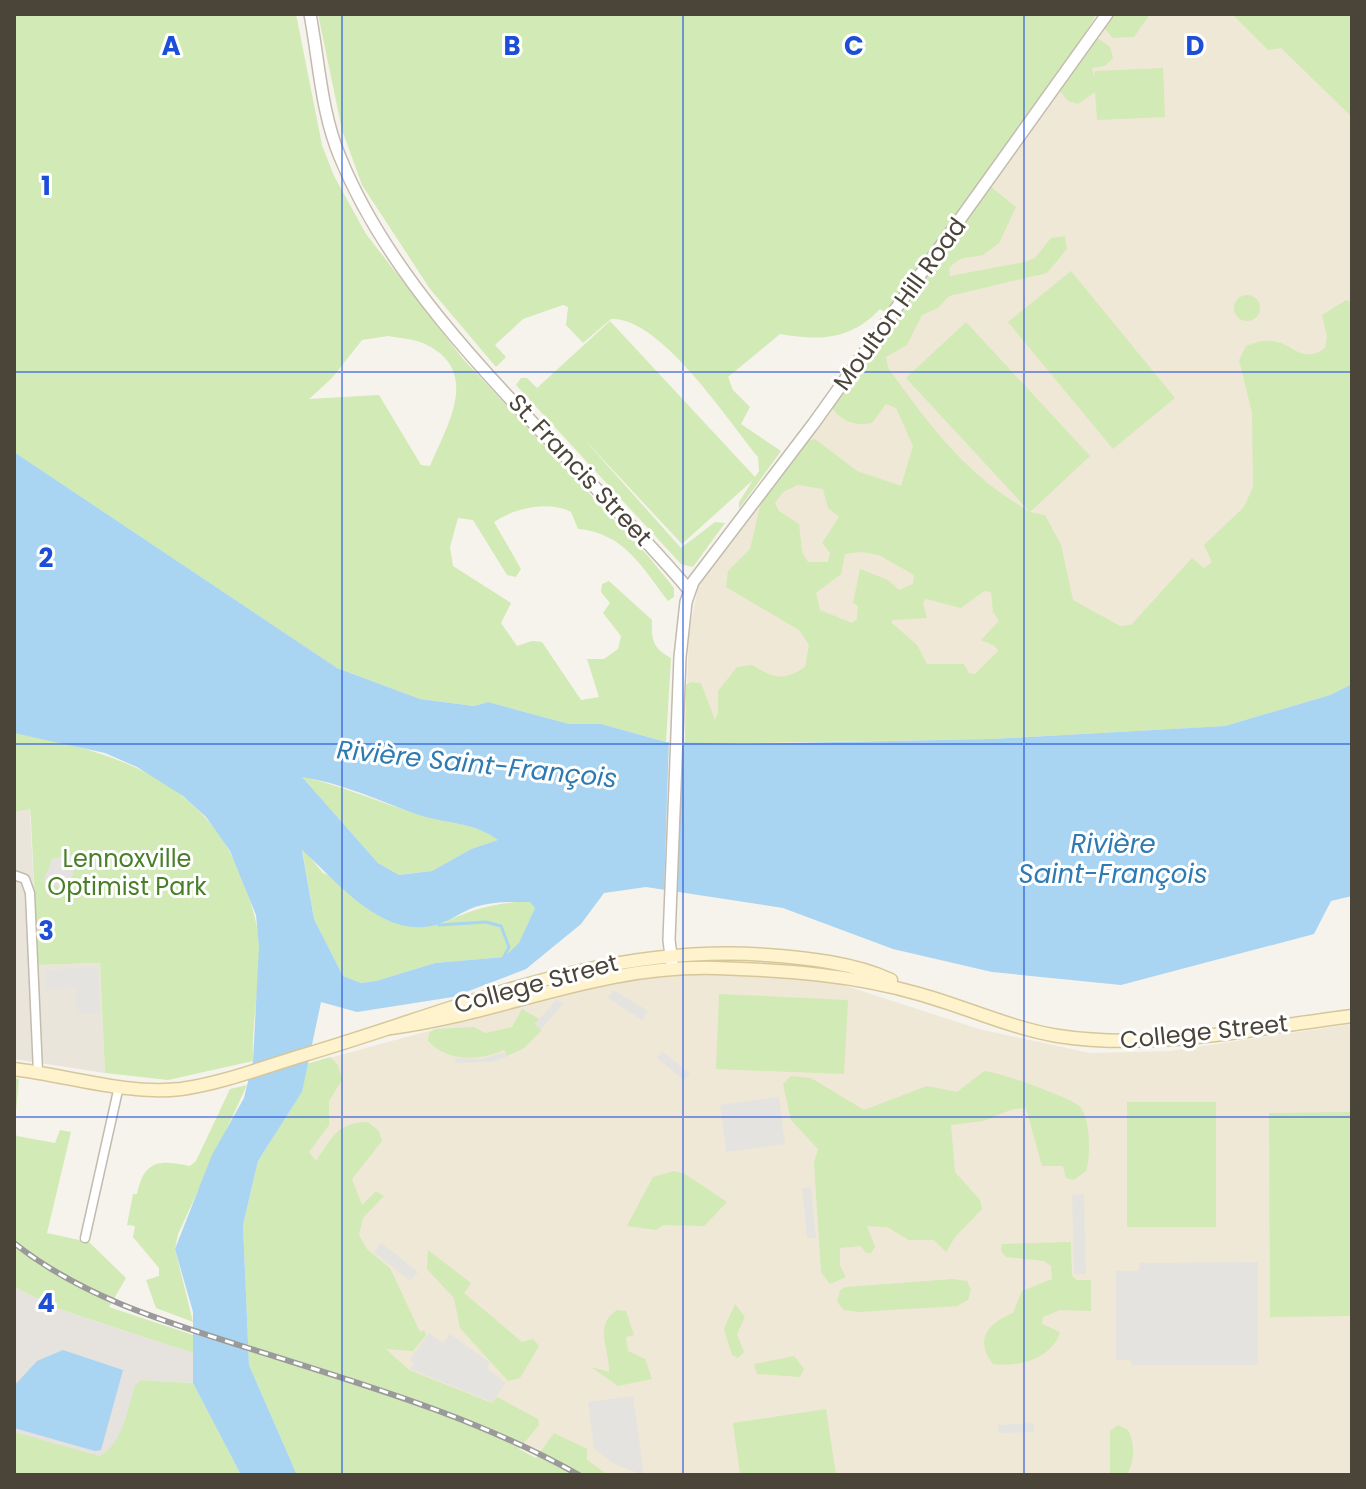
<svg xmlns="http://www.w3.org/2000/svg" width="1366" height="1489" font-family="Poppins,sans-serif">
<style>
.residential{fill:#eae5da}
.industrial{fill:#e6e2dd}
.education{fill:#efe8d6}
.green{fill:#d2eab5;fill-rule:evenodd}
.parking{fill:#e5e3e0}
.water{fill:#a9d4f2;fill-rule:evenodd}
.pier{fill:#f6f3ec}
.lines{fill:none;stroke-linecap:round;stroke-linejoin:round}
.stream{stroke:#a9d4f2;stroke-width:3}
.minor-casing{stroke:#c2bbae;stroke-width:11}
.tertiary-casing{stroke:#c2bbae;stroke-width:14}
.secondary-casing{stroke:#d6c79b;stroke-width:15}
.minor{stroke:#fff;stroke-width:8}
.tertiary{stroke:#fff;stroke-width:11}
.secondary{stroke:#fff3cd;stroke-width:12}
.rail-casing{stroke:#9a9a9a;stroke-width:6}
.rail{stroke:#fff;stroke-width:3;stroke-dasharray:9;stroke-linecap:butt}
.grid{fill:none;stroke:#1d4ed8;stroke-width:2;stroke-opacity:0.55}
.labels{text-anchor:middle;stroke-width:6;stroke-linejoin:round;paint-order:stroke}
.street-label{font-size:24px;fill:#4b4439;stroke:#fff}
.park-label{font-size:24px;fill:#4a7f2a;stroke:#fff}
.water-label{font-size:26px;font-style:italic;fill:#2e7ab2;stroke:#fff}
.grid-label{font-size:26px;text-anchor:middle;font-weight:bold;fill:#1d4ed8;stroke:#fff;stroke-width:6;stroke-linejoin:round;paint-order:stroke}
</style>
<rect width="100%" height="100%" fill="#f6f3ec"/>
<path class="residential" d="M14,762L29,797L38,965L100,963L105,1073L14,1059Z"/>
<path class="industrial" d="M14,1287L59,1309L193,1353V1383L142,1380L119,1475H14Z"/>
<g class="education">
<path d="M1114,14H1352V684L992,739L685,744L689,632L698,587Z"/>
<path d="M699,974H762L840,984L979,1029L1090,1053L1170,1051L1352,1024V1475H579L491,1431L247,1332L307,1064L605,983Z"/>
</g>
<g class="green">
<path d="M14,14H296L322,145L334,176L366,234L463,359L649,557L674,588V597L668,601C642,567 624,533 578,529L571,512C550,500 514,508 494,522L521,569L516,577L507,575L473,520L458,518L450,547L453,566L511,603L501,623L517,646L532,641L542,642L581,700L599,697L587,659H604L618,649L621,636L603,613L610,603L601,592L602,584L609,581L652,620C651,640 653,648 671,658L666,742L601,724H569L488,702L474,706L420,699L337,668L14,452ZM388,336C399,338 415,339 425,344C482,371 447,425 430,466L421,465L379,395L309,399L332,378L362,340Z"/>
<path d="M318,14H1097L1070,57L885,312L880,309C851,340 820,341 780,334L728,377L733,390L750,407L741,424L781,451L739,509V502L753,480L682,544L582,437L681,548L715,522L725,523L693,567L681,564L516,385L521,378H527L537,388L610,321L755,477L759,471L758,457C729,422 660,316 611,319L583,343L566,325L568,307L563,305L523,319L495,345L506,357L496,367L430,289L362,185L342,130Z"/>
<path d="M1114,14H1150L1134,37L1113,38L1104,28Z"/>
<path d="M1232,14H1352V117L1281,48L1268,50Z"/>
<path d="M1097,38L1110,47L1113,58L1105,66L1092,68L1094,77L1095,71L1163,68L1165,117L1097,120L1095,92L1078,104L1068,101L1059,90Z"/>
<path d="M990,186L1016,207L999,243L983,255C965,259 964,254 949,268L950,276L1025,262L1035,258L1051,238L1065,236L1067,249L1047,273L949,296L938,308L922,315L907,345L886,357L888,368C929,424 966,476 1029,511L906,378L966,322L1090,456L1030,512L1045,515L1061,545L1073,600L1120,626L1131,625L1192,558L1204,568L1212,562L1204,545L1244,507L1253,487L1252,413L1239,360L1246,346C1290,326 1294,370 1325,348L1327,336L1322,315L1346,300L1352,302V684L1330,695L1225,726L992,739L685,744L686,685L691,682L701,683L715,720L718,713V691L737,667L752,665C774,678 783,682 805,667L809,645L799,630L726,587L728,571L750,549L761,502L807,441L815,439L857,471L901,486L913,446L896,408L886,404L872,423C854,426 843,422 832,408ZM798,485L823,489L828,508L839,517L822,543L830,553L828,562H808L802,552L799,524L779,511L775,503L783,492ZM861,552L879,555L914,575L913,584L899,590L888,580L860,569L853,603L858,606L857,619L852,623L820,610L816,593L841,574L845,554ZM984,591L991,592L993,612L999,621L981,640L995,646L998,651L975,674L969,673L964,664H927L917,645L892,623V620L927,618L923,602L926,599L961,608Z"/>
<path d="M1071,271L1175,398L1113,449L1008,322Z"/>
<circle cx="1247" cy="308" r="13"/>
<path d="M14,733C114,751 208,780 245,886C252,906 258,924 259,945C261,984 251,1022 253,1061L168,1080L105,1073L100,963L38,965L31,821L30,809L14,812Z"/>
<path d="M301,776C342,786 378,802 418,814C449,824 470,821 499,840L471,849L432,871L399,875L378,863Z"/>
<path d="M302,848L323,873L439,925C471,909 494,903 530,901L535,908L519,944L504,957L435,963L376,981L361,983L343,976L314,919Z"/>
<path d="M719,994L848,1000L844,1074L716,1069Z"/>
<path d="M522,1009L539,1019L535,1024L542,1030L524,1048L507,1056L504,1050C480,1061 447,1062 428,1041L429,1033L435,1029L474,1027L485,1033L512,1027Z"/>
<path d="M330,1057L338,1065L342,1080L329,1101V1125L309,1152L316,1161C333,1137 336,1123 368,1122L379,1131L382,1141L352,1179L362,1205L376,1191L384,1196L363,1218L359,1235L367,1249L390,1268L420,1332L424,1330L426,1335L413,1351L386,1349L409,1370L492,1403L497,1397L538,1419L539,1425L519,1449L536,1458L554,1433L587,1449V1460L608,1475H297L249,1365L243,1225L258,1161L302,1092L307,1064Z"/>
<path d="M984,1071C999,1072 1066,1096 1078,1105C1091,1115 1091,1157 1086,1171L1074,1180L1066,1178L1063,1166H1042L1026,1108L1013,1109L983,1121L951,1125L955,1172L980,1200L982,1209L955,1237L946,1252L934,1240H909L887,1227L867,1226L875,1247L871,1253H866L861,1246L840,1248V1266L846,1277L830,1284L821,1272L814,1163L818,1149L791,1120L783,1084L791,1076L811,1078L864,1110L927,1086L957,1092Z"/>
<path d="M14,1078L19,1079L14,1132L17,1136L55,1143L60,1130L71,1132L47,1233L89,1242L126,1278L109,1307L193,1335V1353L59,1309L14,1287Z"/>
<path d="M247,1085L178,1234L175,1249L193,1322L156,1308L146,1280L159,1276V1268L133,1237L135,1226L127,1225L133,1194H137C144,1161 158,1159 190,1166L196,1161L230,1089Z"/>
<rect x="1127" y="1102" width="89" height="125"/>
<path d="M1352,1112V1316L1270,1317L1269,1113Z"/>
<path d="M674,1171L685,1174L727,1202L704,1226L663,1225L656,1230L627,1226L653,1177Z"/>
<path d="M1071,1242L1072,1276L1077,1280H1091V1311L1060,1310L1043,1317L1042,1324L1060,1332C1052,1359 1019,1367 993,1364C974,1340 988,1323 1013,1313L1022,1291L1052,1279L1051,1266L1044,1261L1006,1257L1001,1251L1002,1244Z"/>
<path d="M428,1250L471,1283L464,1293L522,1342L533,1339L539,1346L520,1378L508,1381L460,1328L454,1298L427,1269Z"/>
<path d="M953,1279L967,1281L971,1290L968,1300L957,1306L858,1312L844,1310L837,1302L840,1290L846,1287Z"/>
<path d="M735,1304L745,1317L737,1334L744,1352L738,1358L732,1355L724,1329Z"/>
<path d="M617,1310L626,1311L634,1335L626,1337L628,1351L645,1359L652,1379L618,1386L591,1367L609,1372C610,1350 593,1325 617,1310Z"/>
<path d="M794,1356L804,1369L800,1377L757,1374L754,1364Z"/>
<path d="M141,1380L193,1383L241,1475H14V1432L99,1456C123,1445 127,1410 135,1386Z"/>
<path d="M826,1409L836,1475H740L733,1423Z"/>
<path d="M1118,1425L1128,1430C1135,1443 1135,1463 1126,1475L1110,1473V1431Z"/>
</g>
<g class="parking">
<path d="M67,854L75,856L77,863L68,889L43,882L52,859Z"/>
<path d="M98,967L100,1013L77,1014L75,987L46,989L45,970Z"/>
<path d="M613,990L648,1011L642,1020L608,998Z"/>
<path d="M557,999L563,1004L541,1029L535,1024Z"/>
<path d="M662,1051L690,1074L684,1080L657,1058Z"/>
<path d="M504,1052L507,1057L492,1062L455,1063L456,1058L482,1059Z"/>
<path d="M779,1097L785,1144L726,1152L720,1105Z"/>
<path d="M811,1187L816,1238H807L802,1188Z"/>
<path d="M1084,1194L1086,1274H1074L1072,1195Z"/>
<path d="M381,1243L418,1272L410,1281L374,1252Z"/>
<path d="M1258,1262V1365H1132L1131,1360H1116V1271H1139V1263Z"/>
<path d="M429,1333L443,1343L450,1334L490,1363L487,1369L506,1383L492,1402L410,1369L414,1363L410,1359Z"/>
<path d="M633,1396L644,1475L614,1464L594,1448L588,1402Z"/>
<path d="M1034,1423V1432L998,1433V1425Z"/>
</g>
<g class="water">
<path d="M14,452L337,668L420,699L474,706L488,702L569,724H601L666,742L743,744L992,739L1225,726L1330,695L1352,684V896L1331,901L1314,934L1121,985L992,972L893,949L783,908L646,887L604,893L581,924L526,969L453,997L357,1012L321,1002L302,1092L258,1161L243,1225L249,1365L297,1475H241L193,1383V1312L175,1249L212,1155L244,1098L253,1061L259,947L256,915L230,851L206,817L183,796L137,767L105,753L14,733ZM302,777C341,783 378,800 416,814C445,824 472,821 498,840L471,849L432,871L399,875L378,863ZM302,850C338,882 385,944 442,923C453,919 463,911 475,907C493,901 511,902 530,902L535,908L519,943L504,957L435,963L376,981L361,983L343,976L314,919Z"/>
<path d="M63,1350L123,1370L101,1450L95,1451L14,1428V1386L37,1361Z"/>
</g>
<path class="pier" d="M669,738L681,739L676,895L664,893Z"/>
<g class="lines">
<path class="stream" d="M439,925L486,922L501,926L509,947L504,957"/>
<defs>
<g id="minor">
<path d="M14,875L25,879L30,893L38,1072"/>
<path d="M85,1238L119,1086"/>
</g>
<g id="tertiary">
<path d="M310,14C319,61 321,112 340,157C407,322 576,455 689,590"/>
<path d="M672,964L669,940L680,657L686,602L693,582L814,423L1107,14"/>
</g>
<g id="secondary">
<path d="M391,1028C505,1013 596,965 716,968C784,970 854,975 919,994C966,1007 1010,1028 1058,1036C1155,1051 1256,1028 1352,1016"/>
<path d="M14,1069C69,1076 126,1095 181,1089C223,1083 264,1067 304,1055C460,1009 600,943 767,955C807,958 854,963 891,980"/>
</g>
</defs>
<use href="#minor" class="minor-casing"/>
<use href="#tertiary" class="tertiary-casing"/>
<use href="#secondary" class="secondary-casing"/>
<use href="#minor" class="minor"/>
<use href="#tertiary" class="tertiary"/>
<use href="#secondary" class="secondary"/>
<defs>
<path id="rail" d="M14,1243C82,1297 163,1321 245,1347C358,1383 475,1416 579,1475"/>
</defs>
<use href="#rail" class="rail-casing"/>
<use href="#rail" class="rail"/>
</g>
<path class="grid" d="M342,14V1475M683,14V1475M1024,14V1475M14,372H1352M14,744H1352M14,1117H1352"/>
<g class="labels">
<g class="street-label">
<text transform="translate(900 304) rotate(-54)" y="8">Moulton Hill Road</text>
<text transform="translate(580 470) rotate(47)" y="8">St. Francis Street</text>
<text transform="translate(536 984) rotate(-15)" y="8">College Street</text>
<text transform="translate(1204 1032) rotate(-6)" y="8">College Street</text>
</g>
<g class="park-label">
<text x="127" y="867">Lennoxville<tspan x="127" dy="28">Optimist Park</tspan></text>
</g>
<g class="water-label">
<text transform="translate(477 764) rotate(6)" y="9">Rivière Saint-François</text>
<text x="1113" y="853">Rivière<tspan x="1113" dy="30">Saint-François</tspan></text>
</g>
</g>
<g class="grid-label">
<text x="171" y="55">A</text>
<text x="512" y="55">B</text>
<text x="854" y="55">C</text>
<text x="1195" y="55">D</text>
<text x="46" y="195">1</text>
<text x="46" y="567">2</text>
<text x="46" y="940">3</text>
<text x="46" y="1312">4</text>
</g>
<rect width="1366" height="1489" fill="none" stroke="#4b4439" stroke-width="32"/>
</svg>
